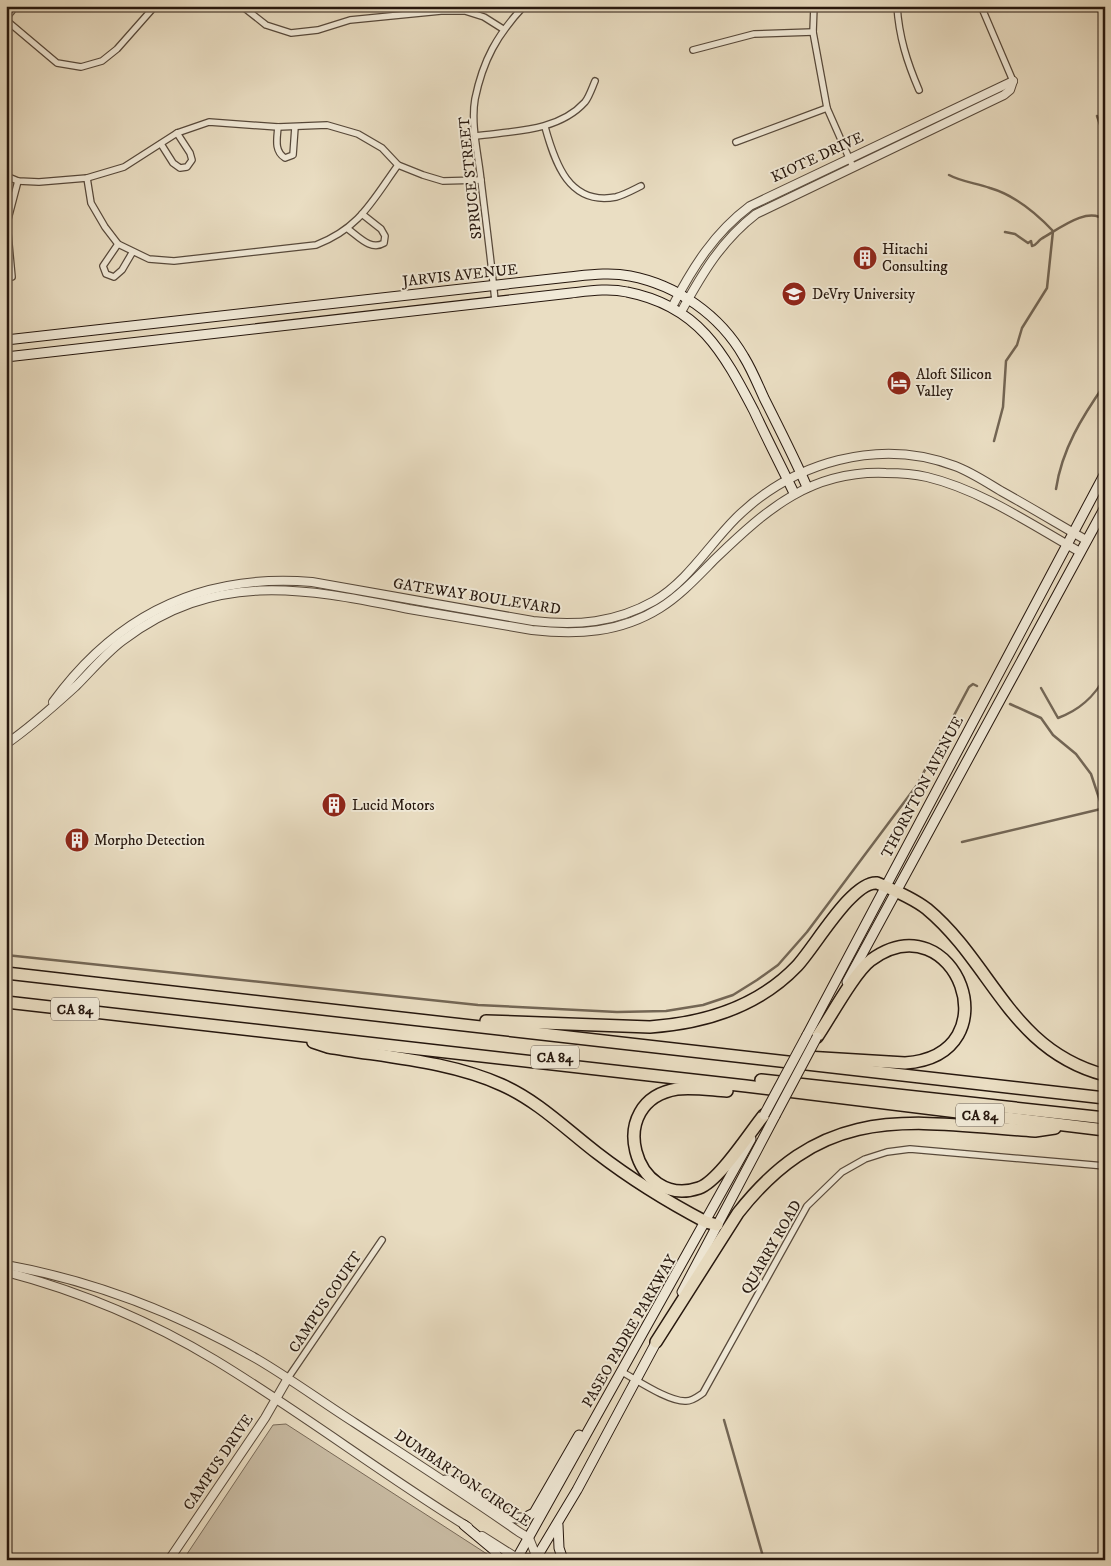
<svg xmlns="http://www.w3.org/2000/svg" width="1111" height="1566" font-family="'IM FELL DW Pica',serif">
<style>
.green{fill:#c9bca4;stroke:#786a59}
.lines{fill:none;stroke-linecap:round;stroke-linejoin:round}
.stream{stroke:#736655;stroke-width:2.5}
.minor-casing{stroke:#57493b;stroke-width:8}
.tertiary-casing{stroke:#57493b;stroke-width:10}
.secondary-casing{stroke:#26170e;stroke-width:11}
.motorway-casing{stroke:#26170e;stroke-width:14}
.minor{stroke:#f1ead8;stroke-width:5.5}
.tertiary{stroke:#f1ead8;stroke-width:8}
.secondary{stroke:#f1ead8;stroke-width:9}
.motorway{stroke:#eadec3;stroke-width:11}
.secondary-bridge-casing{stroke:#26170e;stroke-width:11;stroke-linecap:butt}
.secondary-bridge{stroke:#f1ead8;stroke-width:9}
.labels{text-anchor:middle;stroke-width:4;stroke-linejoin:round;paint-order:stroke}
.shield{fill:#f1ead8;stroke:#63564b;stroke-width:1}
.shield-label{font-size:14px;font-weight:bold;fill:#26170e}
.street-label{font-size:15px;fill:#26170e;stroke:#f1ead8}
.poi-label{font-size:15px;fill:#26170e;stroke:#f1ead8;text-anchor:start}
</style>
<rect width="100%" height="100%" fill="#eadec3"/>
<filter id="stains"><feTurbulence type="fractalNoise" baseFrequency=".004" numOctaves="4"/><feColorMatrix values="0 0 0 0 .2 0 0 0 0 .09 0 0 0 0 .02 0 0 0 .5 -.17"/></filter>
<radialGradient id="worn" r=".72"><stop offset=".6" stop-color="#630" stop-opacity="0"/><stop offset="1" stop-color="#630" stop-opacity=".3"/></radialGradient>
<path class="green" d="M286,1424L487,1554L491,1560H183L273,1425Z"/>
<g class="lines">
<g class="stream">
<path d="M1097,116L1105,139"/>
<path d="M949,175C962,182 976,183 990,188C1014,195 1036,213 1053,231L1047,288L1022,328L1017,345L1006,361L1003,407L994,441"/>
<path d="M1100,216L1105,177"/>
<path d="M1005,232L1015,234L1028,243L1031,241L1032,246C1037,245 1037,242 1041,239C1056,231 1089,204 1105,221"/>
<path d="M1056,489C1062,449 1082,417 1105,384"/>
<path d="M1041,688L1058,718C1080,710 1094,697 1105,677"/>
<path d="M1010,704L1041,718L1053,735L1076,754L1091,774L1100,801L1105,805"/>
<path d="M962,842L1105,808"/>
<path d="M6,955L478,1005L617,1012L666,1011L703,1005L733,995L757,980L778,965L807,932L917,785L969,687L973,684L977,686"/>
<path d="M724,1420L764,1560"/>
</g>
<defs>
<g id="minor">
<path d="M242,6L266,25L291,33L318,30L350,20L441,11H465L484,17L503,29"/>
<path d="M814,6L813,32L827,108L853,167"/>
<path d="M897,6C899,37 907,62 919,90"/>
<path d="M981,6L1013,81"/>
<path d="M6,18L16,6"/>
<path d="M6,20L57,63L81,67L102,61L117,49L155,6"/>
<path d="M693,50L754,34L813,32"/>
<path d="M278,127C277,139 274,151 285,158L293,155L295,127"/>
<path d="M545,127C555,163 569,206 616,197C624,195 633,190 641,186"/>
<path d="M476,136C512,131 558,132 585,102C589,97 592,88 595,81"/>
<path d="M736,142L827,108"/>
<path d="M161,144L173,163L180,168L187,167L192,160L190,153L177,133"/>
<path d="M6,176L18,181L39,182L87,178L124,167L177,133L209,122L278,127L327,125L358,134L382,148L398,165L423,175L443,181L481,180"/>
<path d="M87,178L91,203L105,227L118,244L149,259L174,261L316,245C360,228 372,201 398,165"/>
<path d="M348,229C359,237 371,251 384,243L385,236L381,229L362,214"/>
<path d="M118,244L103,266L106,274L114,277L122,270L132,253"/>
<path d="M12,277L7,223L18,181"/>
<path d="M495,301C491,258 485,215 480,172C477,149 471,122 475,99C483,60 497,35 524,6"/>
<path d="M622,1372C637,1380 669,1402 686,1401C693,1401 697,1397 703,1393L807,1206L842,1172L865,1159L887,1152L910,1149L1105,1166"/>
<path d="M288,1378L382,1240"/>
</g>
<g id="tertiary">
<path d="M672,307C693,267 714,233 750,206L1013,81"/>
<path d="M681,312C702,274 721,241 756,214L1004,95L1010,90L1013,81"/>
<path d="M53,702C117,614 203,573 312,582L533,621C577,626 615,623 654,601C688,581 708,546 736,518C793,462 879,437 955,466C971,472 986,482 1001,491C1030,507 1058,524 1086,540"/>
<path d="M6,744C31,727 54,706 76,686C91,671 105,654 122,641C216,570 303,588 409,609C450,616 491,623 532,630C577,635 620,633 660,608C681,595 699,575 716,558C767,509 811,470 886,473C900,473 914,474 927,477C981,490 1032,525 1080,552"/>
<path d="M6,1265C95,1281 179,1314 257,1359C291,1379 322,1402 355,1423C410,1459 465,1494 519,1532L529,1538L537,1558H517L482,1536"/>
<path d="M6,1272C79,1291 150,1321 215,1360C301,1412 382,1474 468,1527"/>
<path d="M169,1560L265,1418L288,1378"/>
</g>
<g id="secondary">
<path d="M6,340L569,277C589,275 610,272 630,276C677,285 720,315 744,357C752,370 758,385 764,398C779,428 794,457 807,487"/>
<path d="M6,357L571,293C589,291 609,288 627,292C699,306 723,352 754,411C767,439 781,466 794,493"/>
<path d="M847,982L1105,507"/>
<path d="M807,1035L1105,473"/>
<path d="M682,1292L775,1116"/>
<path d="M445,1480H454L512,1518H524L534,1513L579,1435"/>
<path d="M464,1525L494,1550L499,1560"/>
<path d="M558,1525L559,1548L563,1560"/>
<path d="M516,1560L751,1139"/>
<path d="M535,1560L577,1490L659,1337"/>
</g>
<g id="motorway">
<path d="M6,973L1105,1098"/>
<path d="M6,1002L746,1086L1105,1130"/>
<path d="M486,1021L650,1027C705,1023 758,1007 797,966C815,947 852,881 877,883C894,890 913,898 927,909C993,964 1010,1050 1105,1075"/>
<path d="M313,1042L328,1047C385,1057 449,1061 502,1085C538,1101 567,1130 597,1153C632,1180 668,1202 706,1222L717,1225"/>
<path d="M806,1057L905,1063C1015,1055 955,899 871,960C854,973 830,1018 817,1037"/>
<path d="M761,1080L1105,1118"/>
<path d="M727,1091C711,1090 693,1087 677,1089C603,1101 634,1210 699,1188C719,1181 750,1132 764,1115"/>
<path d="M656,1342L738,1213C826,1101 910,1122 1035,1131L1055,1128"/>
</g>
</defs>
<use href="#minor" class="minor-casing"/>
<use href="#tertiary" class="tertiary-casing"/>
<use href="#secondary" class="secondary-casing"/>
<use href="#motorway" class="motorway-casing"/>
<use href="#minor" class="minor"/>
<use href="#tertiary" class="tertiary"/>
<use href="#secondary" class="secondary"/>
<use href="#motorway" class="motorway"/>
<defs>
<g id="secondary-bridge">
<path d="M764,1115L807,1035"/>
<path d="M775,1116L817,1037"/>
</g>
</defs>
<use href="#secondary-bridge" class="secondary-bridge-casing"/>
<use href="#secondary-bridge" class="secondary-bridge"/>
</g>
<defs>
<symbol id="building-disc" viewBox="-11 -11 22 22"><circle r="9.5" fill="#8f2418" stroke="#f1ead8"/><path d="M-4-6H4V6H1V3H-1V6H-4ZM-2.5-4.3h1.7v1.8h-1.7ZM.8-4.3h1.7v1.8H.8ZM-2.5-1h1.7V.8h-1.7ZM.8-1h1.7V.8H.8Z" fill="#fff"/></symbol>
<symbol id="university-disc" viewBox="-11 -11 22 22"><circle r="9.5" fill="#8f2418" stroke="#f1ead8"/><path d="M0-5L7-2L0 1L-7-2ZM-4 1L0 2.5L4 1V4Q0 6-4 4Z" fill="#fff"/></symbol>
<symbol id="hotel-disc" viewBox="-11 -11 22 22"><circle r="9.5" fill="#8f2418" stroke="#f1ead8"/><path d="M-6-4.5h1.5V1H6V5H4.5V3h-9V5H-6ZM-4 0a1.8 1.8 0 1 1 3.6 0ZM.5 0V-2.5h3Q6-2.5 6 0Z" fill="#fff"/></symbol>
</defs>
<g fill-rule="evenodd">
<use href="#building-disc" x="851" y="244" width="28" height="28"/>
<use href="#university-disc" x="780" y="280" width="28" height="28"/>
<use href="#hotel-disc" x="885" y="369" width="28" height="28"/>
<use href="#building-disc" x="320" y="791" width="28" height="28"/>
<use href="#building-disc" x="63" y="826" width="28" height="28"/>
</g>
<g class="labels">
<g class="shield">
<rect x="51" y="997.5" width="48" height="23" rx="4"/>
<rect x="531" y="1045.5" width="48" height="23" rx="4"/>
<rect x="956" y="1103.5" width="48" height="23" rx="4"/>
</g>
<g class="shield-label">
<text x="75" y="1014">CA 84</text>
<text x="555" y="1062">CA 84</text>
<text x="980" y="1120">CA 84</text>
</g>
<g class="street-label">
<text transform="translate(817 157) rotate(-25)" y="5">KIOTE DRIVE</text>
<text transform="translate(470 178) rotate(-96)" y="5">SPRUCE STREET</text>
<text transform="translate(460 275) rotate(-6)" y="5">JARVIS AVENUE</text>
<text transform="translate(477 596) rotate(9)" y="5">GATEWAY BOULEVARD</text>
<text transform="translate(922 787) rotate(-62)" y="5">THORNTON AVENUE</text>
<text transform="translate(771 1247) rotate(-60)" y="5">QUARRY ROAD</text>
<text transform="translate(325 1302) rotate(-56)" y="5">CAMPUS COURT</text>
<text transform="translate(629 1331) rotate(-60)" y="5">PASEO PADRE PARKWAY</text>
<text transform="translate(218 1462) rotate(-56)" y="5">CAMPUS DRIVE</text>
<text transform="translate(463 1478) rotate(34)" y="5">DUMBARTON CIRCLE</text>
</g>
<g class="poi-label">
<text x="882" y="254">Hitachi<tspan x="882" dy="17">Consulting</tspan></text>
<text x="812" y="299">DeVry University</text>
<text x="916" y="379">Aloft Silicon<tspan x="916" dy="17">Valley</tspan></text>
<text x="352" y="810">Lucid Motors</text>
<text x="94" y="845">Morpho Detection</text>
</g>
</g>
<rect width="1111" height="1566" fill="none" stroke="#eadec3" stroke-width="25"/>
<rect x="8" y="8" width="1096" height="1551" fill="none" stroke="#26170e" stroke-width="2.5"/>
<rect x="12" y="12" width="1086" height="1541" fill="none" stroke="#26170e"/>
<rect width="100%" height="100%" filter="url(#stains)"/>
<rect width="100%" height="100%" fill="url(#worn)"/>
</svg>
